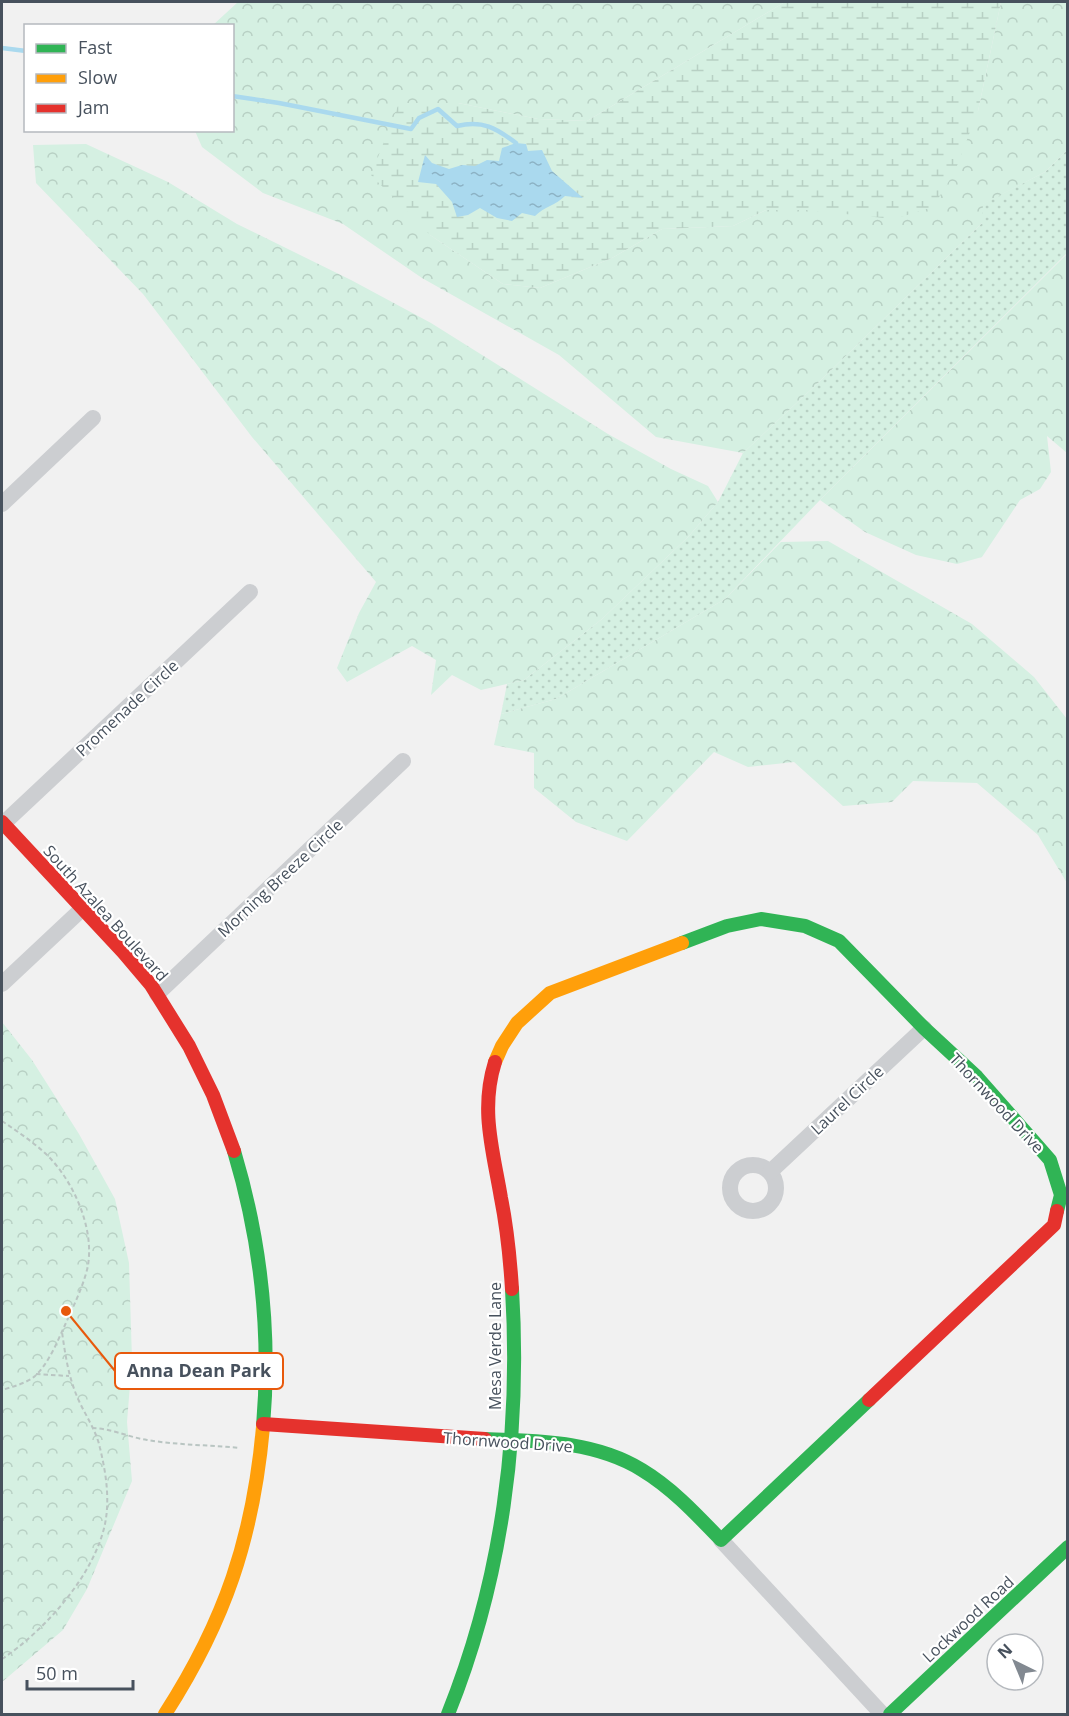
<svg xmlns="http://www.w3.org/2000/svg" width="1069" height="1716" font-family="'Open Sans',sans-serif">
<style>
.grass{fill:url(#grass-dots)}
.forest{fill:url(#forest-crowns)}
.wetland{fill:url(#wetland-marsh)}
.water{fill:url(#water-ripples)}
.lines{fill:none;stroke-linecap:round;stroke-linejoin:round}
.stream{stroke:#aad9ee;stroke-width:4.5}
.path{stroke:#b9c5c2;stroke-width:2;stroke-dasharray:4.5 3;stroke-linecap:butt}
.street{stroke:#ccced1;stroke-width:16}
.fast{stroke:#30b455;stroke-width:14}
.slow{stroke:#ff9f0a;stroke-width:14}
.jam{stroke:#e5322d;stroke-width:14}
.labels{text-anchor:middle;stroke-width:4.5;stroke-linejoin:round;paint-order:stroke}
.street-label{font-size:16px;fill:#47515d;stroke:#fff}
.leader{fill:none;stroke:#e8590c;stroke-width:2}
.callout-dot{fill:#e8590c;stroke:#fff;stroke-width:2}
.callout{fill:#fff;stroke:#e8590c;stroke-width:2}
.callout-label{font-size:18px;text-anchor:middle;font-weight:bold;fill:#47515d}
</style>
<defs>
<pattern id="grass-dots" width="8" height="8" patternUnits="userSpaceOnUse" patternTransform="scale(1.5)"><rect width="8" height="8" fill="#d5f0e2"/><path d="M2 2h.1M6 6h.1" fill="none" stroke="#b8d0c4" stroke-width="1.8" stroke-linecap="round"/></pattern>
<pattern id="forest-crowns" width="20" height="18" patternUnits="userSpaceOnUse" patternTransform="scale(1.5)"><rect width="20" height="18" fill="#d5f0e2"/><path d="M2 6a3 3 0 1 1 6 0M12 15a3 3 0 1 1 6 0" fill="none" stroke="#b8d0c4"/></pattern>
<pattern id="wetland-marsh" width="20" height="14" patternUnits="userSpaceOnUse" patternTransform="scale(1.5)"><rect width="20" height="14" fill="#d5f0e2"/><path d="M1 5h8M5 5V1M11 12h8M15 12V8" fill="none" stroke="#b8d0c4"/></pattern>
<pattern id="water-ripples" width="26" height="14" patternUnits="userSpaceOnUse" patternTransform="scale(1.5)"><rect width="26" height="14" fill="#aad9ee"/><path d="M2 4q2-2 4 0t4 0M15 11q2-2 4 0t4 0" fill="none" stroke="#8cb2c4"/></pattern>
</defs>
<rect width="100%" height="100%" fill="#f1f1f1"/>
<path class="grass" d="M1067,150V253L820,500L725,599L556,699L501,714L507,684L524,680L602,619L689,536L718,502L743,453L818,383L982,223V204L1045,172Z"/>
<g class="forest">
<path d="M238,2H785L587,121L538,119L458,103L430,235L503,284L540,288L612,258L662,229L733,226L766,210H806L978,111L1001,2H1067V150L1045,172L983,204L982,223L818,383L743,453L656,437L559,355L422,278L343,224L263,193L202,147L195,131L232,130V26L213,25Z"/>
<path d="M86,144L168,182L237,224L351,280L431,323L608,434L671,469L708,486L718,502L689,536L602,619L524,680L481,690L452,675L431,695L436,660L412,646L347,682L337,668L359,613L376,582L252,437L143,294L36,183L33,145Z"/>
<path d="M1067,254V453L1047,436L1051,472L1040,489L1020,500L982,557L957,564L916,555L865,532L820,500Z"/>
<path d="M828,541L972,624L1034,677L1067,719V883L1038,835L977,783L913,781L892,802L843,806L794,762L748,767L714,752L627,841L576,822L534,788V753L494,745L501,714L556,699L725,599L781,542Z"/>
<path d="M2,1022L32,1060L79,1134L115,1199L129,1263L132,1360L127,1422L132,1481L87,1589L63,1630L2,1682Z"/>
</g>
<path class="wetland" d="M785,2H1001L978,111L955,171L933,207L894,219L806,210H766L733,226L662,229L612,258L540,288L503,284L430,235L371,175L399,103H458L538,119L587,121Z"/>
<path class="water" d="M516,143L526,144L528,151L542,150L552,171L583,198L565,196C556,205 544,207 535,216L522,213L512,221L497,218L480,208L468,215L457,217L452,202L436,184L418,182L425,155L432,163L449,169L462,165L475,166L487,160L499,161L502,148Z"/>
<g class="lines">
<g class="stream">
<path d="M2,48L26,51"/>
<path d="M232,96L279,103L411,129L419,118L438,109L457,126C483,120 496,128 516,143"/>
</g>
<g class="path">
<path d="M2,1121C18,1132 35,1143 49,1157C75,1184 96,1232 87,1270C82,1289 73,1307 65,1325C57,1342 49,1363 35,1376C27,1383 12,1387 2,1390"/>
<path d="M36,1374L69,1376"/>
<path d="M92,1428C110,1428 128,1437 147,1440C177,1445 209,1445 240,1448"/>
<path d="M2,1659C44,1631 94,1576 105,1524C110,1499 106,1473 100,1448C96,1429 83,1412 76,1394C68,1374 65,1353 62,1332"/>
</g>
<g class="street">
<path d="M2,504L93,418"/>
<path d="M3,824L250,592"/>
<path d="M2,984L82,909"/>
<path d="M157,994L403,761"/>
<circle cx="753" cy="1188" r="23"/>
<path d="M770,1172L924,1028"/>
<path d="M721,1540L882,1714"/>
</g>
<g class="fast">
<path d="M682,943L727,926L761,919L805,926L839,941L924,1028L977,1077L1050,1160L1061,1195L1057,1211"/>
<path d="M234,1151C261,1241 271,1333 263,1427"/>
<path d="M485,1439C538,1441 595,1441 642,1470C672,1488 697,1515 721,1540L869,1400"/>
<path d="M448,1714C502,1580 521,1434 512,1289"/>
<path d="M890,1714L1068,1547"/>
</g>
<g class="slow">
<path d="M495,1062L502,1046L517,1023L550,993L682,943"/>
<path d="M165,1714C225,1621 253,1538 263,1427"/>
</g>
<g class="jam">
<path d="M2,822L123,952L151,985L189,1046L213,1095L234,1151"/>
<path d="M495,1062C480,1110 493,1150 501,1198C507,1228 510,1258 512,1289"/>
<path d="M869,1400L1054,1225L1057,1211"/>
<path d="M263,1424L485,1439"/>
</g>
</g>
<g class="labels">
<g class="street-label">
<text transform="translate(127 708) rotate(-43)" y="6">Promenade Circle</text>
<text transform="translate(280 878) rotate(-43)" y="6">Morning Breeze Circle</text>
<text transform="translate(106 913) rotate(48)" y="6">South Azalea Boulevard</text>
<text transform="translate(847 1100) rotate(-43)" y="6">Laurel Circle</text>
<text transform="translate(997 1103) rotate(47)" y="6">Thornwood Drive</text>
<text transform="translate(495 1346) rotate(-90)" y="6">Mesa Verde Lane</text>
<text transform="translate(508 1442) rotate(4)" y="6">Thornwood Drive</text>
<text transform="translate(968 1619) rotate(-43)" y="6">Lockwood Road</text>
</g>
</g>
<path class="leader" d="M66 1311L115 1371"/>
<circle class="callout-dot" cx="66" cy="1311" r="6"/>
<rect class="callout" x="115" y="1353" width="168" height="36" rx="6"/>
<g class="callout-label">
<text x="199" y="1377">Anna Dean Park</text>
</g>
<rect width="1069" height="1716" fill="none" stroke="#47515d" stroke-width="6"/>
<rect x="24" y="24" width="210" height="108" fill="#ffffff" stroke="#b5b9be" stroke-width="1.5"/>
<rect x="36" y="44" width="30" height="9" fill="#30b455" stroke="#b5b9be" stroke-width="1.5"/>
<text x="78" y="54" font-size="18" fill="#47515d">Fast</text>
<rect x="36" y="74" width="30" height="9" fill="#ff9f0a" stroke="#b5b9be" stroke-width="1.5"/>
<text x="78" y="84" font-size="18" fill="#47515d">Slow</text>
<rect x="36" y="104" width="30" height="9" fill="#e5322d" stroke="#b5b9be" stroke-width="1.5"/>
<text x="78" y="114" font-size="18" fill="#47515d">Jam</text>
<g transform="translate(1015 1662) rotate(317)"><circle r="28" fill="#ffffff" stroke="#b5b9be" stroke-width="1.5"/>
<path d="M0-4.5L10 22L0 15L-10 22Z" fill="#828991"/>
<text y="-9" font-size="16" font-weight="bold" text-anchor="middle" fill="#47515d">N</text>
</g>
<path d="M27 1680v9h106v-9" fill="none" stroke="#47515d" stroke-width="3"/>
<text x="36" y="1680" font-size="18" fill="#47515d" stroke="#ffffff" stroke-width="4.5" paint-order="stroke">50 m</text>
</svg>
